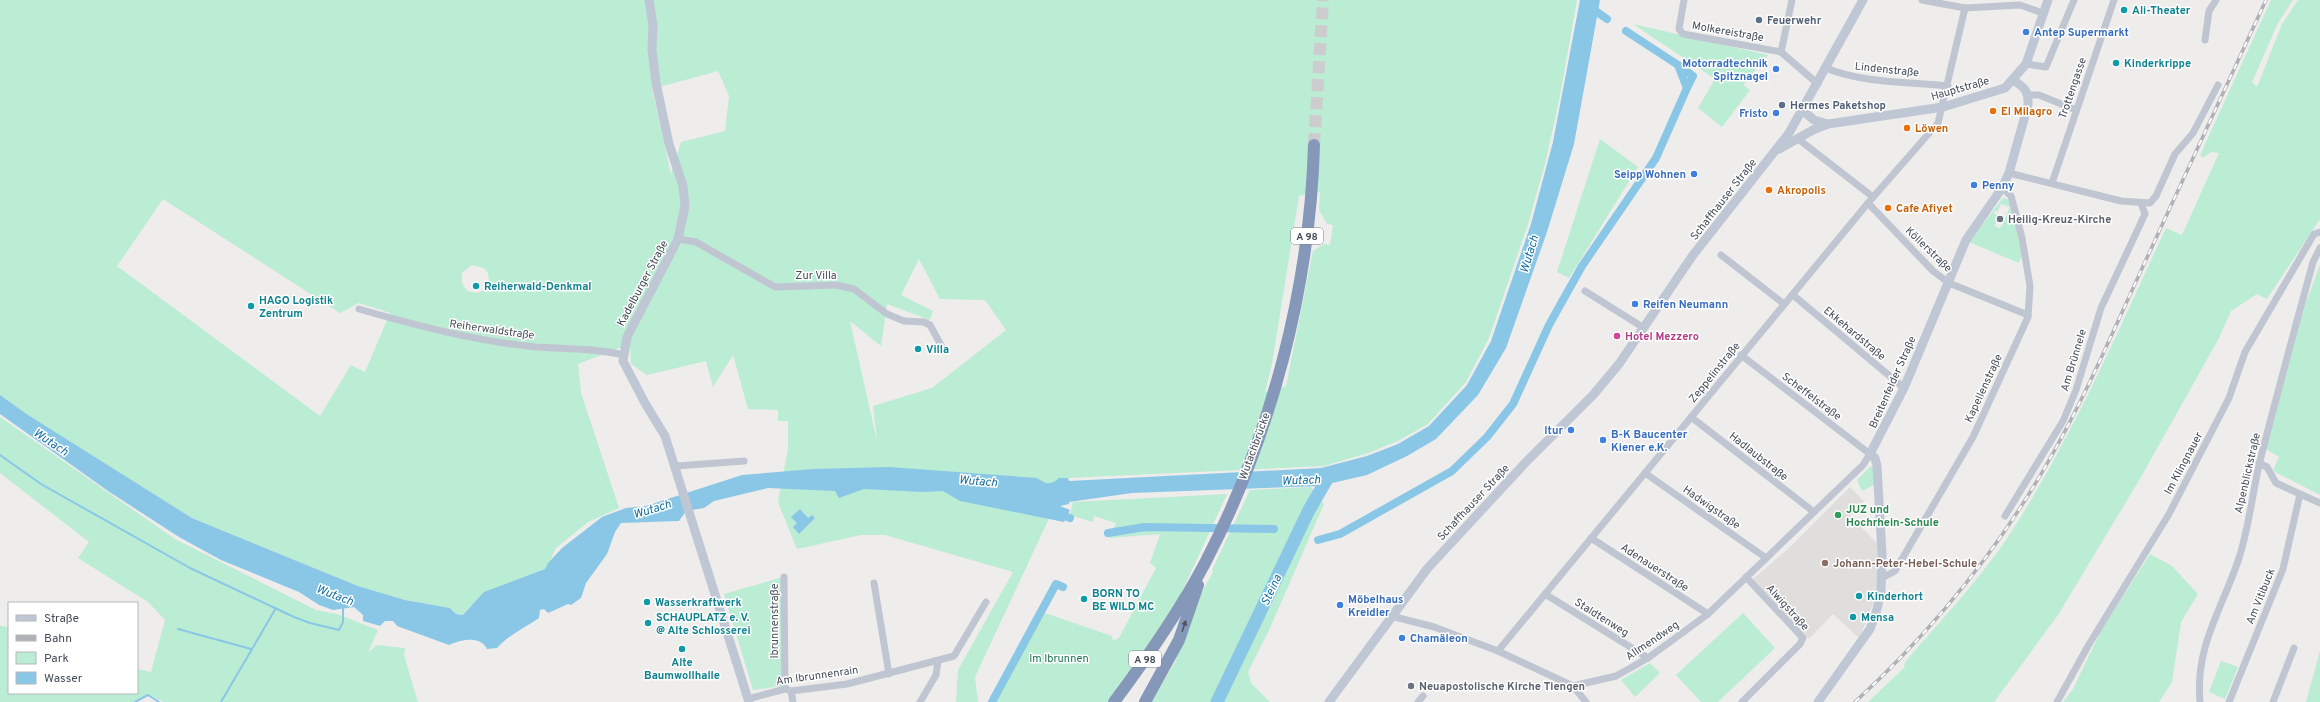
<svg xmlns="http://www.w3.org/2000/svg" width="2320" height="702" font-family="Overpass,sans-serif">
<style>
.education{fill:#e0dedd}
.green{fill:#bbecd4;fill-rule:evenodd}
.water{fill:#8ac7e7}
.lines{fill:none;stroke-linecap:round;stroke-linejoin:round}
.stream{stroke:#8ac7e7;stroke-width:2}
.canal{stroke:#8ac7e7;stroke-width:8}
.river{stroke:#8ac7e7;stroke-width:13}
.highway-tunnel{stroke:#cdccce;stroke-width:12;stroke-dasharray:12 6;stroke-linecap:butt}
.street{stroke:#c0c6d1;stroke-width:7}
.secondary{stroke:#bfc7d5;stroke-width:9}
.highway{stroke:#8698b9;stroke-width:12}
.rail-casing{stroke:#afb1b6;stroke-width:3.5}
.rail{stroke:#fff;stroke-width:2;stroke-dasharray:6;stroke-linecap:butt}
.oneway{fill:#4c5462}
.culture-dot{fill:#0f9aa8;stroke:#fff;stroke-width:1.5}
.service-dot{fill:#5c6f8a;stroke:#fff;stroke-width:1.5}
.shop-dot{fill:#3f7fe0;stroke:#fff;stroke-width:1.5}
.food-dot{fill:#e8710a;stroke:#fff;stroke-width:1.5}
.worship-dot{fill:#6b7280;stroke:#fff;stroke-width:1.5}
.hotel-dot{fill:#d1479c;stroke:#fff;stroke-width:1.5}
.leisure-dot{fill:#2e9e5b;stroke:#fff;stroke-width:1.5}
.education-dot{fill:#8d6e63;stroke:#fff;stroke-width:1.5}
.labels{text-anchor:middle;stroke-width:3;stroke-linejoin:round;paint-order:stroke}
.shield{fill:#fff;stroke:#7d828a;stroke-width:1}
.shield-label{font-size:10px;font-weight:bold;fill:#454d58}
.culture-label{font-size:11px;font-weight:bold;fill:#0d838f;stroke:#fff;text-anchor:start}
.service-label{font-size:11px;font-weight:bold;fill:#4e5e75;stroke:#fff;text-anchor:start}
.street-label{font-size:11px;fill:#454d58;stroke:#fff}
.shop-label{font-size:11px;font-weight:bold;fill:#366cbe;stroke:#fff;text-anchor:start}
.food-label{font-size:11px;font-weight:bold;fill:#c56008;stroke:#fff;text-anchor:start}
.worship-label{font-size:11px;font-weight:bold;fill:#5b616d;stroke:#fff;text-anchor:start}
.hotel-label{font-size:11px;font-weight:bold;fill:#b23c85;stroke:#fff;text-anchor:start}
.leisure-label{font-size:11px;font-weight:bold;fill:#27864d;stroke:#fff;text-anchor:start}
.education-label{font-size:11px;font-weight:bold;fill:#785e54;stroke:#fff;text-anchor:start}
.park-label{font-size:11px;fill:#1a7554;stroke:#fff}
.water-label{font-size:12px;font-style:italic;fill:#136f9e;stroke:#fff}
</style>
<rect width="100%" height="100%" fill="#efecec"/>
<path class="education" d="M1850,487L1864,501L1850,516L1877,543V589L1870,613L1859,638L1833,614L1809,639L1752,580L1792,545Z"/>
<g class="green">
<path d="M0,0H1577L1559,101L1545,164L1528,224L1489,338L1466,382L1428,424L1398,441L1368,453L1324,466L1068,478L975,677L978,702H956L958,670L1013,572L885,535H861L797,549L778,502L788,449V421H778V410L748,409L733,355L713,387L706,361L647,375L631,364L630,344L578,364L581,393L619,508L588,522L556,548L546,569L472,605L463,615L456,614L450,608L405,600L358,586L192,518L27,415L0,395ZM718,71L729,96L725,131L681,142L671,174L652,89ZM1320,192L1319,210L1327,224L1333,225L1330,245L1324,244L1313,251L1286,386L1265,392L1272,364L1299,196ZM163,199L340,313L359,303L390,313L365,372L351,365L320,416L117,266ZM919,259L940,299L985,300L1006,330L932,388L873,406L877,441L850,321L881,346L887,304L930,320L933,311L901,295ZM472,265L484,268C493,277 489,290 477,293L467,291L462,283V273Z"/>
<path d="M2271,0H2293L2278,23L2252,82L2257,87L2282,24L2298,0H2320V219L2267,299L2257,294L2231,311L2219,338L2141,477L2058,615L1994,702H1868L1904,668L1905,662C1944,617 1986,573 2017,523C2076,429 2120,327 2166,228L2182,235L2219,153L2211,152L2203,158L2200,155Z"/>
<path d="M1633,24L1768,55L1743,85L1750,90L1722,127L1698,108L1715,79Z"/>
<path d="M1600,139L1638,167L1569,278L1557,272Z"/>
<path d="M2003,198L2010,200L2023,253L2019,263L1969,242ZM2001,204L2010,207L2002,226L1999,228L1995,226L1997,215L1994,214L1995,211H1998Z"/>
<path d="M2320,265V495L2275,472L2273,470L2279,457L2266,449L2305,305Z"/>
<path d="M0,417L175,539L316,610L337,614L378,630L368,653L377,645L405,648L404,655L418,702H164L148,695L135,702H0V626L9,627V693H137V669L151,672L165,620L148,602L78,558L89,542L0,473Z"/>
<path d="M1871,466L1874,468L1876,484L1862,491L1857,480Z"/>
<path d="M1311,487L1324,504L1270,628L1248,672L1251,683L1270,702H1151L1175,662L1202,592L1213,572L1212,570L1250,490Z"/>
<path d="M1227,494L1179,598L1155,636L1107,702H995L1042,612L1112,636L1113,641L1119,638L1156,568L1150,563L1160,534L1109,538L1116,523L1094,516L1093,522L1070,515L1073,502Z"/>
<path d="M2150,554L2172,566L2198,594L2181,622L2172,682L2159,702H2063L2073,689L2101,631Z"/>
<path d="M783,577L782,686L753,690L724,594Z"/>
<path d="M1743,613L1775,648L1718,702H1701L1676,675Z"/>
<path d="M2320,651V702H2306Z"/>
<path d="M2221,661L2238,667L2225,699L2209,692Z"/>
<path d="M1650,663L1660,673L1635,697L1621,680Z"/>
</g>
<g class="water">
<path d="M1580,0H1600L1574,144L1547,232L1506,348L1478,395L1436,439L1407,456L1367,475L1319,486L1132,493L1069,502V504L1060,506L1070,510L1064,522L960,501L943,491L922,492L864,489L839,498L835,491L768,488L714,501L704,508L686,511L679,521L621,523L615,532L607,554L586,583L581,598L571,605L568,604L548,613L544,609L540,610L539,618C525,628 508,635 497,648L487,649C480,635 460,640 449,645L397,626L393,621H385L380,626L363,621V615L354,607L333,610L319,605L299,592L221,560L179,537L108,491L0,414V395L28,415L192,518L358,586L405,600L450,608L456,614L463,615L484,592L545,569L548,563L562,548L602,517L626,508L646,506L742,475L814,469L889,467L1037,478C1046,484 1050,486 1059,478H1068L1069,481L1321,468L1367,456L1398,444L1429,426L1467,385L1491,341L1531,224L1553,142Z"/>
<path d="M800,509L808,518L812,515L815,518L799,534L793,527L797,523L791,517Z"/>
</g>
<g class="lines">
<g class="stream">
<path d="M0,455L41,484L190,568L294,617L310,623L339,630L343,622V606"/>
<path d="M178,629L251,649"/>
<path d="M135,702L148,695L159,702"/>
<path d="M221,702L276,608"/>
</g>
<g class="canal">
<path d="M1590,7L1607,19"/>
<path d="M1678,65L1693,76L1687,88"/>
<path d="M1057,513L1070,518"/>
<path d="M1108,533L1145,527L1274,529"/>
<path d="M1318,540L1340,534L1452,471L1487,437L1513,404L1549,325L1582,266L1656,158L1687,88L1678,65L1626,31"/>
<path d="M992,702L1056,584L1063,587"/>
</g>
<path class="river" d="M1217,702L1309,510L1327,479"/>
<path class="highway-tunnel" d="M1314,145L1323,0"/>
<g class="street">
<path d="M1684,0L1679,29L1683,34L1781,52L1818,84"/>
<path d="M1922,0L1965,8L2020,5L2043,13"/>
<path d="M2205,40L2209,11L2216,0"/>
<path d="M1781,52L1792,0"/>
<path d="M2026,64L2046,67L2074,0"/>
<path d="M1826,68C1861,83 1910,82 1948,86"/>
<path d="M2029,95H2039L2076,110"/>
<path d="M1797,138L1873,197"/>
<path d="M2009,173L2121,201L2150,203L2156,196L2175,154L2193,133L2218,85"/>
<path d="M2052,183L2114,0"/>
<path d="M1868,203L1933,271L1949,283L2028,315"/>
<path d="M678,239L696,242L775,287L836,285L854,289L887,314L904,321L924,322L930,325L942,347"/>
<path d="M1721,255L1784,304"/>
<path d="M1585,291L1644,328"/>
<path d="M1793,295L1904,388"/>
<path d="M359,309C418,326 475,341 536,347C565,349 595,348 624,355"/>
<path d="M1691,417L1814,512"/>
<path d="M2259,463L2267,467L2276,483L2320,503"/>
<path d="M676,466L744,461"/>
<path d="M1645,473L1766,558"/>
<path d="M2005,516L2063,421L2076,390L2101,308L2145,214L2141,203"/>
<path d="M1591,538L1708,614"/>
<path d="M784,577L785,689"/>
<path d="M1882,578L1895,571L1973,437L2028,317L2030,286L2022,238L2011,196L2002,188"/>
<path d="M874,583L889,674"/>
<path d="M1545,594L1648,658"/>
<path d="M1391,616L1434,627L1498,651L1573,686L1616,676L1648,658L1708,614L1863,465L1870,454L1741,355"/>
<path d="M1498,651L1868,203L1938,123L1965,8"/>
<path d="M1573,686L1586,702"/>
<path d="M791,691L793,702"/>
<path d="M748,699L785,689L791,691L847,684L954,656L986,602"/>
<path d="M920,702L936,675L938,661"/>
<path d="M1418,702L1423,696"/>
<path d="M1742,702L1800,644L1803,638L1746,577"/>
<path d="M2057,702L2088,646L2169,514L2229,398L2245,352L2314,234L2320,232"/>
<path d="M2200,702C2195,647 2221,611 2238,561C2249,529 2252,494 2260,461C2277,394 2295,328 2313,262L2320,248"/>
<path d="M2229,702L2283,569L2300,494"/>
<path d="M2273,702L2294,648"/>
</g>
<g class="secondary">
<path d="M649,0L653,25L652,50L656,83L669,144L683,186L685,206L678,239L627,337L623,361L645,403L665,436L749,702"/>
<path d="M1802,110L1814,120L1828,124L1943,107L2005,88L2026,64L2048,0"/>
<path d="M1779,149L1813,130L1828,124"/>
<path d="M1329,702L1427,569L1526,462L1593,395L1619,364L1693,255L1789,133L1863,0"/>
<path d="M1818,702L1870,629L1876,613L1881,592L1882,554L1877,466L1875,458L1870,454L1904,388L1966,240L2002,188L2009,173L2028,105C2029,91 2024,87 2013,80"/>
</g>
<g class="highway">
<path d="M1114,702C1147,658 1179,612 1205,563C1271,436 1310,288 1314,145"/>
<path d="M1145,702L1179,640L1198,585"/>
</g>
<defs>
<path id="rail" d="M1855,702C1931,632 1997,552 2048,462C2085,398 2114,329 2145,262C2185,175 2226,87 2266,0"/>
</defs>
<use href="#rail" class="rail-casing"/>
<use href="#rail" class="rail"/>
</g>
<defs><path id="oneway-solid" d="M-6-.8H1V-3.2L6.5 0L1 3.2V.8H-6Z"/></defs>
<use class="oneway" href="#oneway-solid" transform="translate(1184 626) rotate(-71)"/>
<g class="culture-dot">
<circle cx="2124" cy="10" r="4"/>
<circle cx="2116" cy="63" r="4"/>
<circle cx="476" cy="286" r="4"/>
<circle cx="251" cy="306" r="4"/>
<circle cx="918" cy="349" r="4"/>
<circle cx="1859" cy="596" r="4"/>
<circle cx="1084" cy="599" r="4"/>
<circle cx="647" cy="602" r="4"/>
<circle cx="1853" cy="617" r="4"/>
<circle cx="648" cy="623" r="4"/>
<circle cx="682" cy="649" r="4"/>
</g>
<g class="service-dot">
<circle cx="1759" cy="20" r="4"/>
<circle cx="1782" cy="105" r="4"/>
</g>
<g class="shop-dot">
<circle cx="2026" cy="32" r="4"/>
<circle cx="1776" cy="69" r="4"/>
<circle cx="1776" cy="113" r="4"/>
<circle cx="1694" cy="174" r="4"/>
<circle cx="1974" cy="185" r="4"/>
<circle cx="1635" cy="304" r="4"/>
<circle cx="1571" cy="430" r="4"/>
<circle cx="1603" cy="440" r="4"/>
<circle cx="1340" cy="605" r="4"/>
<circle cx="1402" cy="638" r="4"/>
</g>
<g class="food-dot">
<circle cx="1993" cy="111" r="4"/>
<circle cx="1907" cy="128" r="4"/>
<circle cx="1769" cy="190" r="4"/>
<circle cx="1888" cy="208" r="4"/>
</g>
<g class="worship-dot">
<circle cx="2000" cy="219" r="4"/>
<circle cx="1411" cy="686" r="4"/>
</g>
<circle class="hotel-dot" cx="1617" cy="336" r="4"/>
<circle class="leisure-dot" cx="1838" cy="515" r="4"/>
<circle class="education-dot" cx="1825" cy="563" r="4"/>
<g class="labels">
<g class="shield">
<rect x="1291" y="228" width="32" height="16" rx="3"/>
<rect x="1129" y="651" width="32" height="16" rx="3"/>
</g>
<g class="shield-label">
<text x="1307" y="240">A 98</text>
<text x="1145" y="663">A 98</text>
</g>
<g class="culture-label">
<text x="2132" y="14">Ali-Theater</text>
<text x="2124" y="67">Kinderkrippe</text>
<text x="484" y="290">Reiherwald-Denkmal</text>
<text x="259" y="304">HAGO Logistik<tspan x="259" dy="13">Zentrum</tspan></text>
<text x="926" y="353">Villa</text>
<text x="1092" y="597">BORN TO<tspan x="1092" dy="13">BE WILD MC</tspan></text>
<text x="1867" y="600">Kinderhort</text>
<text x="655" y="606">Wasserkraftwerk</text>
<text x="656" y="621">SCHAUPLATZ e. V.<tspan x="656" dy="13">@ Alte Schlosserei</tspan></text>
<text x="1861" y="621">Mensa</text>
<text x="682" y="666" text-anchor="middle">Alte<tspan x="682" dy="13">Baumwollhalle</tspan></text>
</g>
<g class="service-label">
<text x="1767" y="24">Feuerwehr</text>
<text x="1790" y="109">Hermes Paketshop</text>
</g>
<g class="street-label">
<text transform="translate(1728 31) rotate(10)" y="4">Molkereistraße</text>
<text transform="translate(1887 69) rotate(6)" y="4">Lindenstraße</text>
<text transform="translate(1960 88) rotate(-16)" y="4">Hauptstraße</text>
<text transform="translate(2072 88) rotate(-71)" y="4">Trottengasse</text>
<text transform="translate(1723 199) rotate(-52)" y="4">Schaffhauser Straße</text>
<text transform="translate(1929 249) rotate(44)" y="4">Köllerstraße</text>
<text x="816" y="279">Zur Villa</text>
<text transform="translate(642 283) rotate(-62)" y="4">Kadelburger Straße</text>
<text transform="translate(492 329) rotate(8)" y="4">Reiherwaldstraße</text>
<text transform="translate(1855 333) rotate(40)" y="4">Ekkehardstraße</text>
<text transform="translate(2073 360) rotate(-73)" y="4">Am Brünnele</text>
<text transform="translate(1714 372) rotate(-51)" y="4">Zeppelinstraße</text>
<text transform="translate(1892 382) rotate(-66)" y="4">Breitenfelder Straße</text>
<text transform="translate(1983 388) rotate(-65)" y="4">Kapellenstraße</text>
<text transform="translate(1812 396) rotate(37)" y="4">Scheffelstraße</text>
<text transform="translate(1254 446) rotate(-70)" y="4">Wutachbrücke</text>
<text transform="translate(1759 456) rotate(38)" y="4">Hadlaubstraße</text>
<text transform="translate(2183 463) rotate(-62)" y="4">Im Klingnauer</text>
<text transform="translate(2247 473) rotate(-77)" y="4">Alpenblickstraße</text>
<text transform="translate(1473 502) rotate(-47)" y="4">Schaffhauser Straße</text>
<text transform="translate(1712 507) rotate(35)" y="4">Hadwigstraße</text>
<text transform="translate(1655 567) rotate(33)" y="4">Adenauerstraße</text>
<text transform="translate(2260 596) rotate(-68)" y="4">Am Vitibuck</text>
<text transform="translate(1788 607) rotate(48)" y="4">Alwigstraße</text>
<text transform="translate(1602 617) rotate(32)" y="4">Staldtenweg</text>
<text transform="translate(774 621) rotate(-90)" y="4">Ibrunnenstraße</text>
<text transform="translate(1652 640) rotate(-34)" y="4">Allmendweg</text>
<text transform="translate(817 675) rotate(-8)" y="4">Am Ibrunnenrain</text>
</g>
<g class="shop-label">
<text x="2034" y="36">Antep Supermarkt</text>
<text x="1768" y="67" text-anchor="end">Motorradtechnik<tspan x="1768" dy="13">Spitznagel</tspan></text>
<text x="1768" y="117" text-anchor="end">Fristo</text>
<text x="1686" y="178" text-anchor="end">Seipp Wohnen</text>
<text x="1982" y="189">Penny</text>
<text x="1643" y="308">Reifen Neumann</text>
<text x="1563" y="434" text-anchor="end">ltur</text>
<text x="1611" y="438">B-K Baucenter<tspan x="1611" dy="13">Kiener e.K.</tspan></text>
<text x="1348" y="603">Möbelhaus<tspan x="1348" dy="13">Kreidler</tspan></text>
<text x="1410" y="642">Chamäleon</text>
</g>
<g class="food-label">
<text x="2001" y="115">El Milagro</text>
<text x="1915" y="132">Löwen</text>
<text x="1777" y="194">Akropolis</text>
<text x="1896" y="212">Cafe Afiyet</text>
</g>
<g class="worship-label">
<text x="2008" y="223">Heilig-Kreuz-Kirche</text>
<text x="1419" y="690">Neuapostolische Kirche Tiengen</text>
</g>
<g class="hotel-label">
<text x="1625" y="340">Hotel Mezzero</text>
</g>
<g class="leisure-label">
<text x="1846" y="513">JUZ und<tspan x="1846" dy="13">Hochrhein-Schule</tspan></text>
</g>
<g class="education-label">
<text x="1833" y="567">Johann-Peter-Hebel-Schule</text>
</g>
<g class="park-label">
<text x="1059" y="662">Im Ibrunnen</text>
</g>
<g class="water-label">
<text transform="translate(1529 254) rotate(-73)" y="4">Wutach</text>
<text transform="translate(51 442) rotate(34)" y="4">Wutach</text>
<text transform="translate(1301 480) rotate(-2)" y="4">Wutach</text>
<text transform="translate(978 481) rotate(5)" y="4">Wutach</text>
<text transform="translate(652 509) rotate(-17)" y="4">Wutach</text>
<text transform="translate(1271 590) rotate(-65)" y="4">Steina</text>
<text transform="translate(335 595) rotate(21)" y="4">Wutach</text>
</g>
</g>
<rect x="8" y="602" width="130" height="92" fill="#ffffff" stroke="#b5b8bc"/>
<rect x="16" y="615" width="20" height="6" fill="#bfc7d5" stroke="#b5b8bc"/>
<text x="44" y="622" font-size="12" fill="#454d58">Straße</text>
<rect x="16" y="635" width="20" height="6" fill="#afb1b6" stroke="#b5b8bc"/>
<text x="44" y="642" font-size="12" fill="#454d58">Bahn</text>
<rect x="16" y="652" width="20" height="12" fill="#bbecd4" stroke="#b5b8bc"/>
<text x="44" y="662" font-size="12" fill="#454d58">Park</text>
<rect x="16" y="672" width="20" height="12" fill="#8ac7e7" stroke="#b5b8bc"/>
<text x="44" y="682" font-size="12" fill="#454d58">Wasser</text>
</svg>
